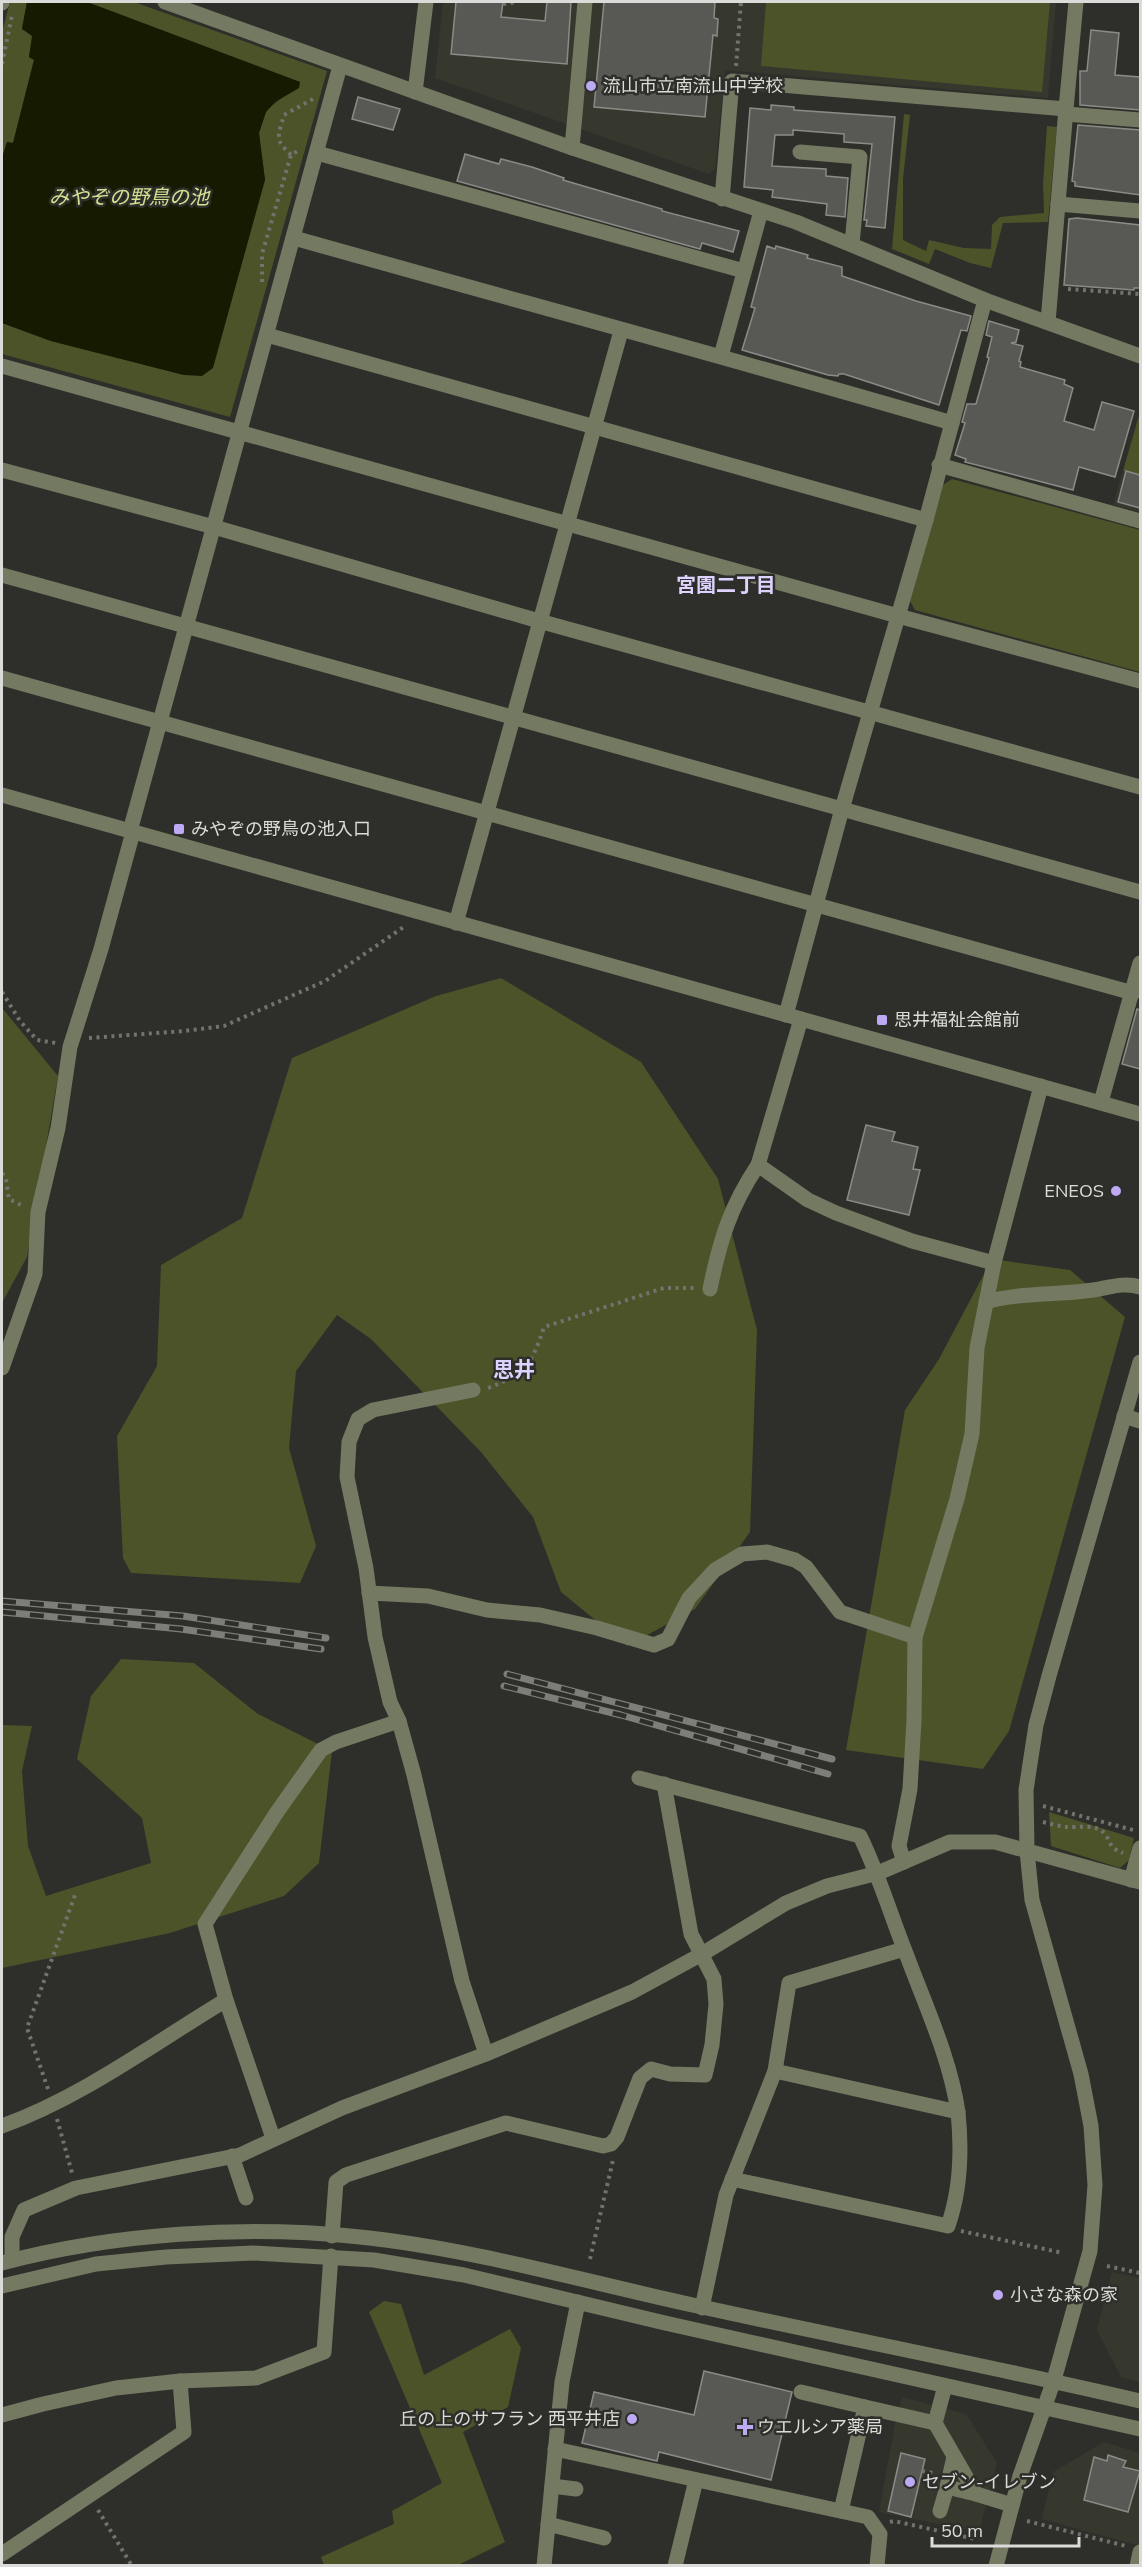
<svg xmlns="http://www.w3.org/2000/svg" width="1142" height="2567" font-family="Mulish,'Noto Sans JP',sans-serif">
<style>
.built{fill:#36382e}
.green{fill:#4c5328}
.water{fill:#161a01}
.building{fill:#585955;stroke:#8a8b86;stroke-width:1.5}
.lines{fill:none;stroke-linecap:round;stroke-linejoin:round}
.path{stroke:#72736f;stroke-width:4;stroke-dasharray:3 4.5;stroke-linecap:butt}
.minor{stroke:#747962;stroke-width:15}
.rail-casing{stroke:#7d7e7a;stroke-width:7}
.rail{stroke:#2e2f2a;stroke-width:4.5;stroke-dasharray:14;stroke-linecap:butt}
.poi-dot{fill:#bea9f4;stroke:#2e2f2a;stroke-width:2}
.labels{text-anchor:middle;stroke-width:5;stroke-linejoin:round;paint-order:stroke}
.poi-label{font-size:18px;fill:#dbdcd9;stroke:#2e2f2a;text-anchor:start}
.water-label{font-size:20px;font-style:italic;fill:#d4e292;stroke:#2e2f2a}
.neighbourhood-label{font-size:20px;font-weight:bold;fill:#ded3fe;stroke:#2e2f2a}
.quarter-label{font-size:21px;font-weight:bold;fill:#ded3fe;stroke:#2e2f2a}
</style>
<rect width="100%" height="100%" fill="#2e2f2a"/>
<g class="built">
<path d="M443,2H1056L1048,98L725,70L715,169L709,174L435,78Z"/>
<path d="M1140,410V512L1113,505Z"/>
<path d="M1112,2272L1140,2278V2382L1121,2377L1097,2330Z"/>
<path d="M902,2397L966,2414L997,2463L979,2532L879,2512L895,2424Z"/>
<path d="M1104,2442L1140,2453V2546L1042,2519L1053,2472Z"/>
</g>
<g class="green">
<path d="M10,2H27L22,28L33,36L29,57L34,60L13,143L7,142L2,158V32Z"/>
<path d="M87,2H134L327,71L230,417L2,354V323L51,341L184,375L265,180L259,133L266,111L300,82Z"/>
<path d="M766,2H1050L1042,92L761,66Z"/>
<path d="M904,114L910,115L903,179V240L926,251L929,240L964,248L991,249L992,225L1000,217L1044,213L1043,184L1047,126L1057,127L1048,222L1003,223L991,268L970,263L935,249L929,264L892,249Z"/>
<path d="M1139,416H1140V475L1123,471Z"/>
<path d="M952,479L1140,530V672L915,610L910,601L943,485Z"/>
<path d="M501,978L641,1062L718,1179L757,1330L750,1532L695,1609L627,1646L561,1592L533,1517L481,1452L371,1339L337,1315L296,1371L289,1448L316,1546L300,1583L131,1573L123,1558L117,1436L157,1366L161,1265L242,1218L292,1058L436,996Z"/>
<path d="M2,1008L58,1076L27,1257L2,1303Z"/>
<path d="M992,1259L1070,1270L1125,1317L1009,1731L983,1769L846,1750L905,1410L939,1359Z"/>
<path d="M121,1659L194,1663L258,1714L332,1751L319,1863L284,1896L170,1933L2,1968V1725L32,1726L22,1771L28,1846L46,1896L151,1863L142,1818L77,1759L91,1696Z"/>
<path d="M1049,1812L1134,1838L1129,1860L1120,1868L1051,1846Z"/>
<path d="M384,2301L401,2304L424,2375L510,2329L521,2348L508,2407L463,2432L505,2542L458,2565H324L321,2557L394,2524L392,2511L442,2483L369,2312Z"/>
</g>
<path class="water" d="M27,2H87L300,82L299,88L275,102L266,112L259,133L265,180L213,368L202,376L184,375L51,341L2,323V158L7,142L13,143L34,60L29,57L32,36L22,29Z"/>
<g class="building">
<path d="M456,2H503L501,17L545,21L547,2H571L567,64L451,54Z"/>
<path d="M604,2H715L714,18L718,19L717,36L713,35L705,117L594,107Z"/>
<path d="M1091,30L1119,33L1115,75L1140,77V110L1080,105V71H1087Z"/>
<path d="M358,97L400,109L393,130L352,119Z"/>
<path d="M771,105L794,107V110L895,117L885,228L866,226L867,220H864L872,144L844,142V134L793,130V135H775L772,166L826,169V176L848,178L845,217L826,215L827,204L772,197L773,190L744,187L750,108L771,110Z"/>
<path d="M1078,125L1140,130V195L1075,186V182L1072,181Z"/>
<path d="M465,154L499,164L501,159L532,167L564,178L563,180L662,209V211L739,231L733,252L702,243L700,249L457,181Z"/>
<path d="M1077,218L1140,225V288H1134V290L1064,285L1069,219Z"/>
<path d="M767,246L775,249L776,246L808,255L807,258L842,267V276L916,301L971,316L967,331L961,330L939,405L844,374H839L838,376L828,375L742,350L755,308L751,307Z"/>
<path d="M989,321L1019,330L1016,342L1011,343L1023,346L1019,361L1021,362L1020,367L1065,380L1064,384L1073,388L1064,421L1094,430L1102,402L1134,411L1115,477L1079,467L1073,490L965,462L966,459L955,455L965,423L962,422L967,404H976L989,358L987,357L992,337L986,335Z"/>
<path d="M1126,471L1140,475V508L1118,502Z"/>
<path d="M1137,1009L1140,1010V1069L1122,1064Z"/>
<path d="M866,1125L895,1132L892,1141L918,1147L913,1169L920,1170L909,1215L847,1200Z"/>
<path d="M704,2371L792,2392L771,2480L659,2452L657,2461L582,2443L594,2392L694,2415Z"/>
<path d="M901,2453L925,2459L911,2517L888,2511Z"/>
<path d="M1108,2455L1126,2461L1123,2467L1140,2471L1128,2512L1084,2500L1094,2457L1107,2461Z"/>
</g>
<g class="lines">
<g class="path">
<path d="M503,4L516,2"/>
<path d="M2,64L12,15"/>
<path d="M736,66L741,2"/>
<path d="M291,155C274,139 278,137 284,115L313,99"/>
<path d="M262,282V254L291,155L298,151"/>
<path d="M1068,289L1140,294"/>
<path d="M2,992L20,1021L37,1040L56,1043"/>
<path d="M89,1038L184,1031L224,1026L325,981L405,926"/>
<path d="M2,1173L6,1179L9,1199L23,1206"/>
<path d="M488,1388C525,1374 532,1364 544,1327L664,1288H694"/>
<path d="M1043,1806L1137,1831"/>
<path d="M1043,1822C1051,1824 1059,1826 1067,1827C1077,1828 1095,1823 1104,1833C1112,1842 1107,1847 1123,1853"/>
<path d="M48,2089L27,2028L75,1895"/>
<path d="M57,2119L72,2173"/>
<path d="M961,2231L1063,2253"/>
<path d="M590,2259L613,2160"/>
<path d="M1107,2266L1140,2273"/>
<path d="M922,2471L933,2473"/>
<path d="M98,2510L132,2566"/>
<path d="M1027,2521L1126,2546"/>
<path d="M890,2522L894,2521L975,2539"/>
</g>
<g class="minor">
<path d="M165,2L572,148L796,222L985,300L1140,356"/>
<path d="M2,3V2"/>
<path d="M415,92L426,2"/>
<path d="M1066,114L1140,120"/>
<path d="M572,148L585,2"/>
<path d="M800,152L860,157L852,244"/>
<path d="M317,153L744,271"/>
<path d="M722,199L732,81L1066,109L1076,2"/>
<path d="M1058,204L1140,211"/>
<path d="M294,238C514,300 733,359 952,423"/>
<path d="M1048,322L1066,109"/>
<path d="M267,335L926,520"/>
<path d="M721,356L761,211"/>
<path d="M2,366L898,616L1140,681"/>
<path d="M939,465L1140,521"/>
<path d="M2,470L214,527L539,621L1140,787"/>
<path d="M2,575L1140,892"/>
<path d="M2,678L1133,993"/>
<path d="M2,795L1140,1114"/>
<path d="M130,831L340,66"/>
<path d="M456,923L621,331"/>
<path d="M786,1015L842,809L926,520L985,300"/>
<path d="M801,1019L758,1165L808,1200L836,1213L912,1241L994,1263"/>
<path d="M1101,1102L1140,963"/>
<path d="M710,1289C720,1240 730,1207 758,1165"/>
<path d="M986,1302C1018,1293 1051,1295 1085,1291C1104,1290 1121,1281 1140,1287"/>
<path d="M2,1368L35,1274L38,1212L58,1128L70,1047L101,949L133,832"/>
<path d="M473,1390L373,1410L358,1419L349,1442L347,1477L366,1568L375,1637L390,1702L399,1721L414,1775L462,1981L486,2054"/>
<path d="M1124,1416L1140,1421"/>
<path d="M369,1593L428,1596L487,1610L540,1615L597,1628L654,1645L668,1639L689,1598L715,1570L742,1554L767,1552L795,1560L806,1567L840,1612L915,1637"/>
<path d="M639,1778L860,1836C879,1875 891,1916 907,1956C926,2007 950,2058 958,2112"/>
<path d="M904,1862L899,1846L910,1789L914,1720L915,1637L957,1499L972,1434L977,1348L994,1263L1041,1086"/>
<path d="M1131,1880L1140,1848"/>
<path d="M2,2126C82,2097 153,2044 226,2000"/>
<path d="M273,2138L226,2000L205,1924L277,1812L321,1750L336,1742L399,1721"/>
<path d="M232,2156L246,2198"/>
<path d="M732,2179L948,2226C961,2189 962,2151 958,2112L775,2071"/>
<path d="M332,2236L336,2182L346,2175L506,2123L603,2146L611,2144L617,2137L640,2078L651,2069L670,2074L705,2075L712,2045L716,2004L714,1979L691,1934L664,1784"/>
<path d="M12,2260V2237L24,2210L76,2188L240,2155L342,2108L486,2054L632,1992L702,1954L786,1903L827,1886L878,1873L950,1842H995L1140,1882"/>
<path d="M2,2263C114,2233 244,2225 360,2237C475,2249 589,2283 702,2307C848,2339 995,2367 1140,2401"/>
<path d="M2,2286L96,2264L166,2257L253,2253L374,2260L464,2275L665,2323L1140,2429"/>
<path d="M702,2308L726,2195L775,2071L789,1983L904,1949"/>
<path d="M945,2386L935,2423L976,2494L1012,2505"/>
<path d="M801,2392L865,2407"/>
<path d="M2,2415L43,2404L116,2388L180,2381L256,2378L324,2352L331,2256"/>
<path d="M555,2449L868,2517L880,2534L877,2566"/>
<path d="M954,2457L947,2487L976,2494"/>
<path d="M552,2486L576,2489"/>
<path d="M841,2511L865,2407L935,2423"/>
<path d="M940,2511L947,2487"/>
<path d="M548,2524L604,2538"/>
<path d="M2,2554L184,2432L180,2381"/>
<path d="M544,2566L562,2382L578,2302"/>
<path d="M675,2566L696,2480"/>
<path d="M996,2566L1020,2476L1054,2380L1090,2251L1095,2185L1091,2126L1081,2074L1032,1900L1027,1851L1026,1790L1036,1725L1049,1676L1140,1362"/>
<path d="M1137,2566L1140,2552"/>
</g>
<defs>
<g id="rail">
<path d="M2,1601L183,1616L326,1638"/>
<path d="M2,1612L181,1629L321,1649"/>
<path d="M507,1674L832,1759"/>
<path d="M504,1686L621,1715L828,1774"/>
</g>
</defs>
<use href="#rail" class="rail-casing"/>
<use href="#rail" class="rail"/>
</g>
<g class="poi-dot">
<circle cx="591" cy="86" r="6"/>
<rect x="173" y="823" width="12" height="12" rx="3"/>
<rect x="876" y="1014" width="12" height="12" rx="3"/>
<circle cx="1116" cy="1191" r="6"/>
<circle cx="998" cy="2295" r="6"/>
<circle cx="632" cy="2419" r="6"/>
<path d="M742 2418h6v6h6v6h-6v6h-6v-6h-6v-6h6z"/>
<circle cx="910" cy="2482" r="6"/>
</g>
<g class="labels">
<g class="poi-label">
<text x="603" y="92">流山市立南流山中学校</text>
<text x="191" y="835">みやぞの野鳥の池入口</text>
<text x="894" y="1026">思井福祉会館前</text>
<text x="1104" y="1197" text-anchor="end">ENEOS</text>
<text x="1010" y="2301">小さな森の家</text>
<text x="620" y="2425" text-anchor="end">丘の上のサフラン 西平井店</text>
<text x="757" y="2433">ウエルシア薬局</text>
<text x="922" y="2488">セブン-イレブン</text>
</g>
<g class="water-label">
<text x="129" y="204">みやぞの野鳥の池</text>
</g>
<g class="neighbourhood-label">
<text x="726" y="592">宮園二丁目</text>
</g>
<g class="quarter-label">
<text x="514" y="1377">思井</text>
</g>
</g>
<rect width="1142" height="2567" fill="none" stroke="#dbdcd9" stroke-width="6"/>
<path d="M932 2537v9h147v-9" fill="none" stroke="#dbdcd9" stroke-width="3"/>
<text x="941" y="2537" font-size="18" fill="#dbdcd9" stroke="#2e2f2a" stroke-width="4.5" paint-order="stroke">50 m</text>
</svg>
